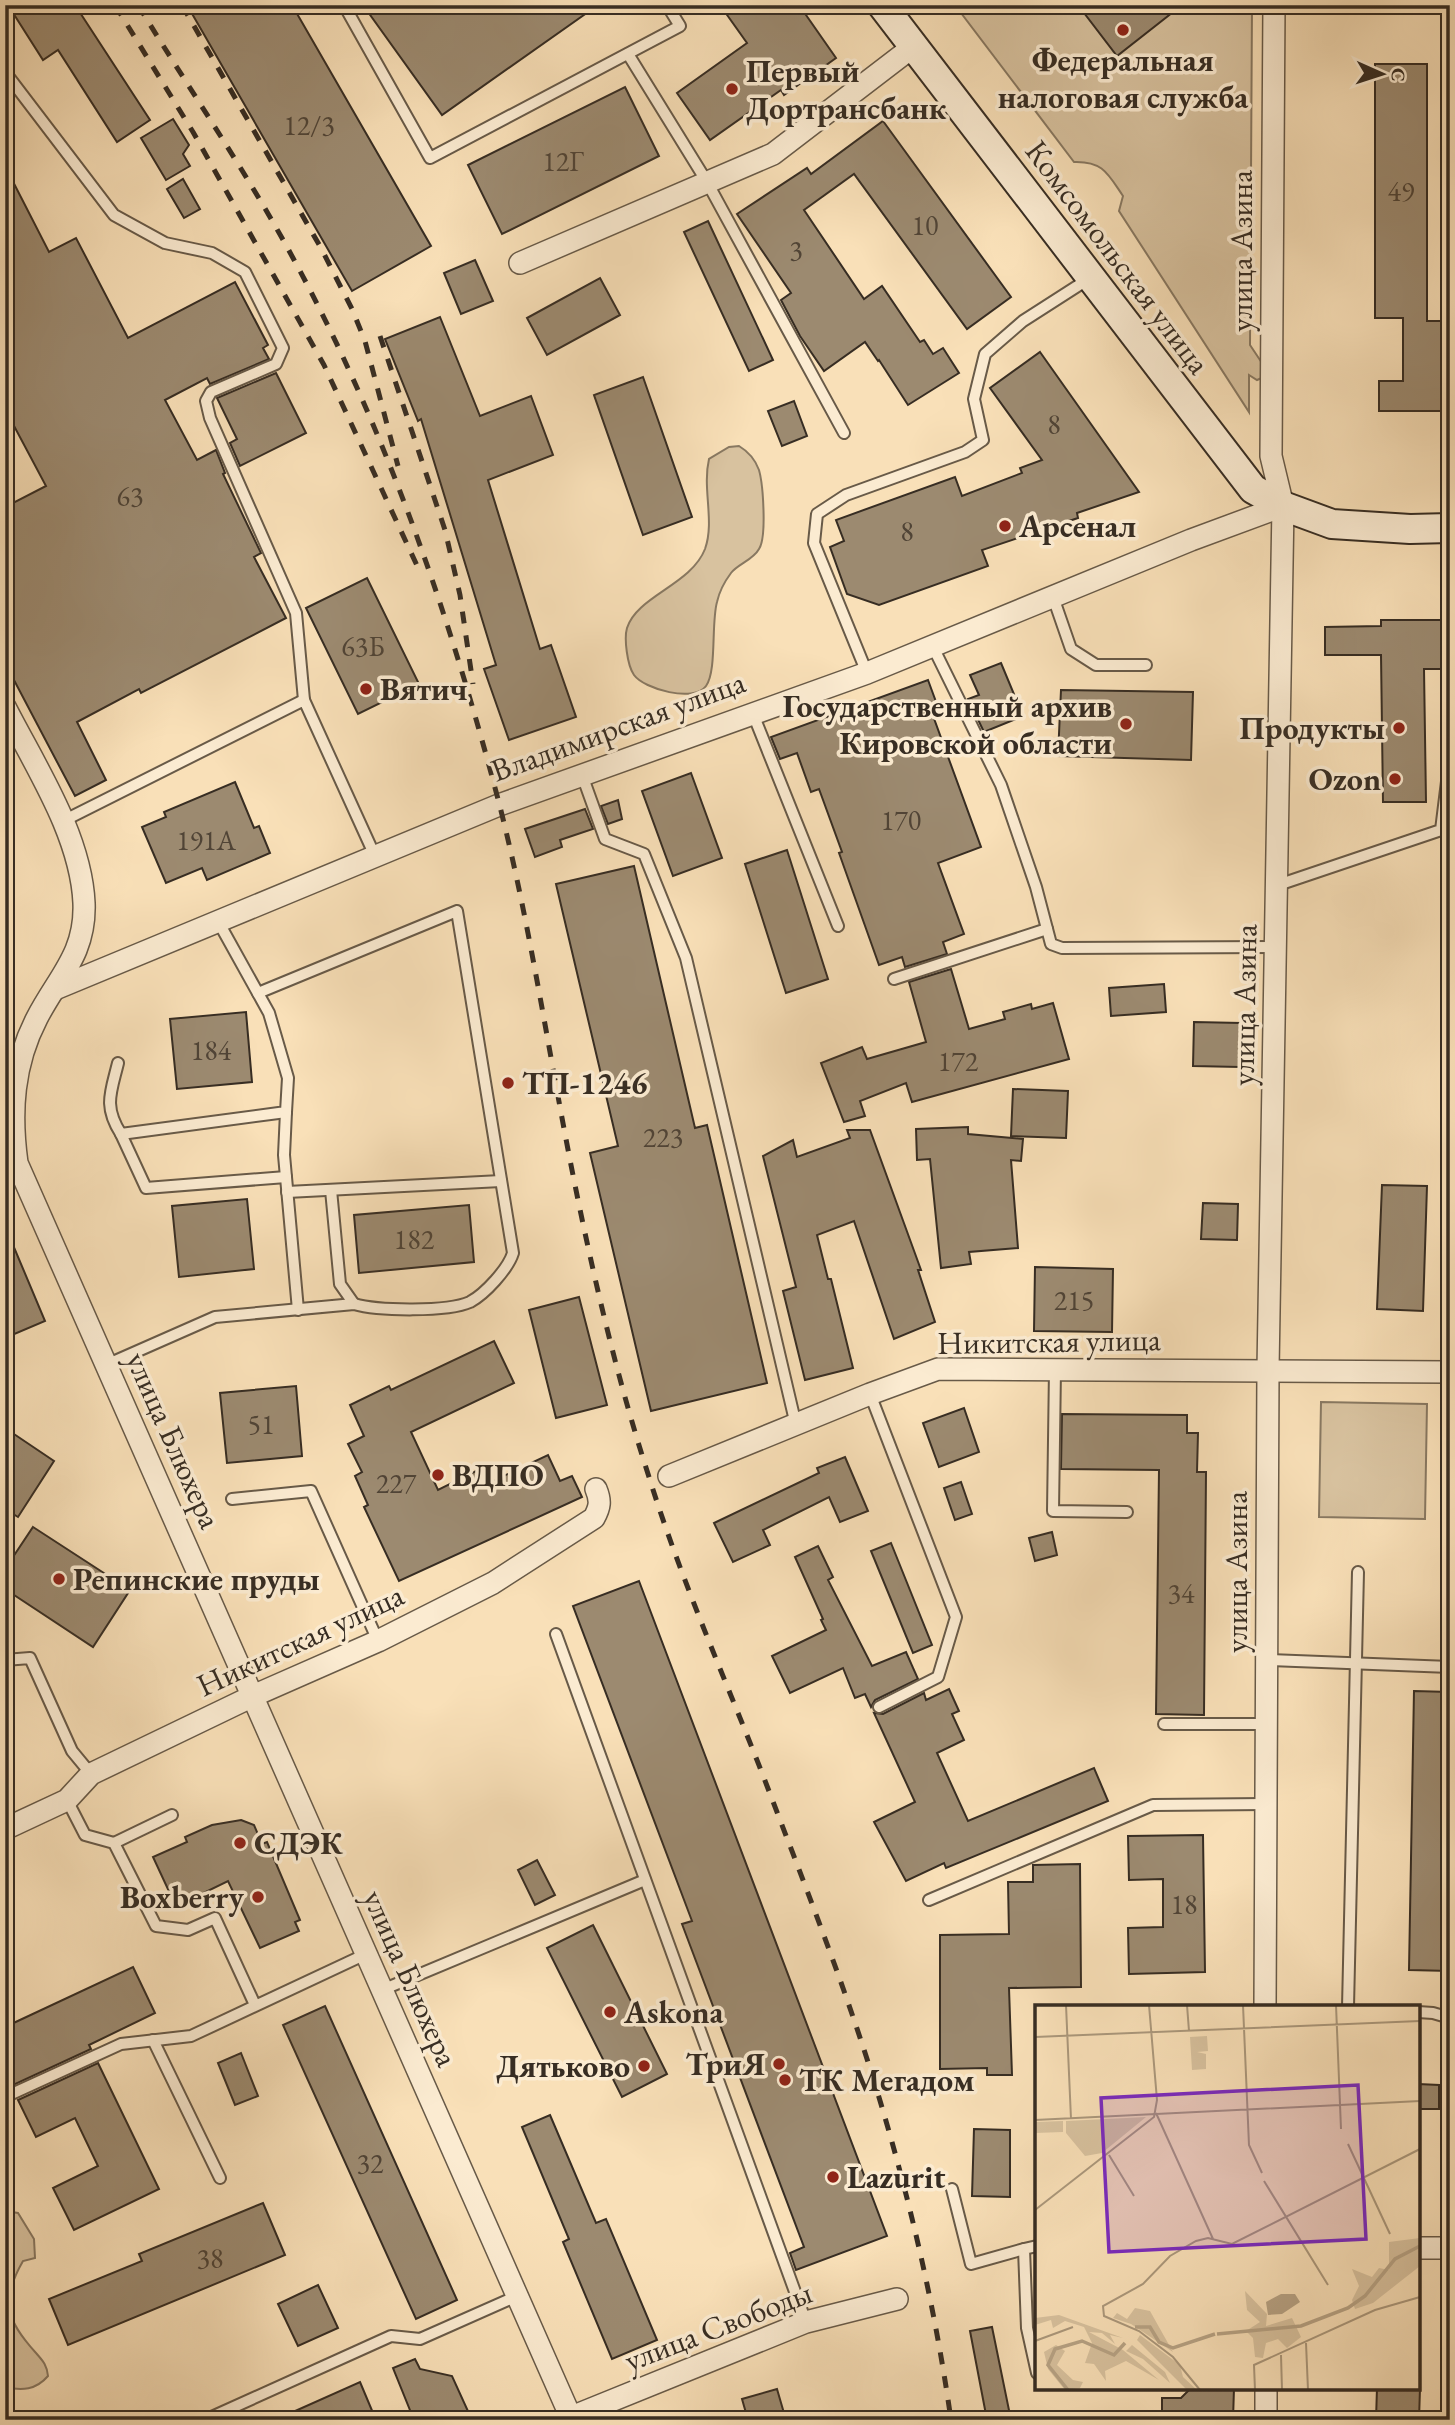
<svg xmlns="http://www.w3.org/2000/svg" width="1455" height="2425" font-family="'EB Garamond',serif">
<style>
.green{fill:#d8c29f;stroke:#887861;stroke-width:2}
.building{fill:#9c8a70;stroke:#372d23;stroke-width:2}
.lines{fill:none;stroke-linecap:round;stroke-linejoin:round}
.service-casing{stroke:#685a48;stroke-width:14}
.minor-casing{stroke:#685a48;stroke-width:24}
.secondary-casing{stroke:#372d23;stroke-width:32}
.service{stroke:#fbebd1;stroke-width:10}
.minor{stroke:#fbebd1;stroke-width:21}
.secondary{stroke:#fbebd1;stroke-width:28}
.rail{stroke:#372d23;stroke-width:5;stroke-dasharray:12 12;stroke-linecap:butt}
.poi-dot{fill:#8f2418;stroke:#fbebd1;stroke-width:2.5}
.labels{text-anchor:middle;stroke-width:7;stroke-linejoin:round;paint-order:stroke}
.number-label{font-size:28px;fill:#504436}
.poi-label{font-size:32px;font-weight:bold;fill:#372d23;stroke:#fbebd1;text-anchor:start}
.street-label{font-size:32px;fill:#372d23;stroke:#fbebd1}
.inset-river{fill:none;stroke:#b7a385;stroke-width:3.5}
.inset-road{fill:none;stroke:#ab987c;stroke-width:2}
.view{fill:#7b2cbf;fill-opacity:0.15;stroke:#7b2cbf;stroke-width:3.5}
.inset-edge{fill:none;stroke:#372d23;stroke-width:3.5}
</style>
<rect width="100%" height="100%" fill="#f9e0b8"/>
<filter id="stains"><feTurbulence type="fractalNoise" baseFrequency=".00286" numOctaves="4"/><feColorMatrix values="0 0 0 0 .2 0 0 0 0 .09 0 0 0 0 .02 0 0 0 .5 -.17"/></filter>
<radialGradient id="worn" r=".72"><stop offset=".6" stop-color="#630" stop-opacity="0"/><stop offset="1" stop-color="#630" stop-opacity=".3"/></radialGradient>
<g class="green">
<path d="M955,5H1252L1250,345L1264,366V377L1257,380L1249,375V412L1119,211L1123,196C1108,174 1103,161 1074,162Z"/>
<path d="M739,446C749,452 755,459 759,470C763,484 767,537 759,549C753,560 738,564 731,573C725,581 719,593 717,602C711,623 717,671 706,686C694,703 644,689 634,675C627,665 624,638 627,628C637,596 691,585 705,549C715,521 702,489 709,459L729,447Z"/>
<path d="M1321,1402L1427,1404L1425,1519L1319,1517Z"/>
<path d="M5,2211L18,2213L34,2239L35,2258L23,2261C0,2301 6,2320 36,2353C43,2361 47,2365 48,2376C36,2390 22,2391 5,2387Z"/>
</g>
<g class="building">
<path d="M8,5H75L150,120L117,142L58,50L43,60Z"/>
<path d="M187,5H292L431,246L352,291Z"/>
<path d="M363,5H598L442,115Z"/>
<path d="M720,5H799L836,58L784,95L781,90L710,140L677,93L747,43Z"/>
<path d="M1078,5H1182L1117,56Z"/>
<path d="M1375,64H1427V321H1450V411H1379V381H1403V318H1375Z"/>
<path d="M625,87L659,156L502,234L468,165Z"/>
<path d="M173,119L189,145L183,154L190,166L166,180L141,138Z"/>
<path d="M883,121L1011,297L967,329L854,174L804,210L864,299L882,286L920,342L924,340L933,354L943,348L959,373L908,405L879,360L878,361L865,342L824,371L800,336L781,300L791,293L737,214L807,168L811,174Z"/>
<path d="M5,166L49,252L76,238L128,338L235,282L268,345L263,348L269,359L210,384L207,378L165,400L197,460L216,450L225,473L223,474L261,553L254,557L286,618L141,693L139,689L77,722L106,780L75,796L5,663V507L46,486L5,409Z"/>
<path d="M183,179L200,209L184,218L167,189Z"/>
<path d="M708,221L773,360L749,371L684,232Z"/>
<path d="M475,260L493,301L461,314L444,273Z"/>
<path d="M600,278L620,315L547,355L527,318Z"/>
<path d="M440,317L480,416L531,396L553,455L488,480L540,649L551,645L576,717L509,740L484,669L496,665L421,419L418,421L385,339Z"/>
<path d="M1040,352L1139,492L1077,513L1078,518L982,550L988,566L879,605L847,594L830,547L844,541L836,520L955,477L962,496L1022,473L1020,468L1042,460L990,388Z"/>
<path d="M276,373L306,433L240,466L230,443L237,439L217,398Z"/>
<path d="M643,377L692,517L643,535L594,395Z"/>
<path d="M794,401L807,436L782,446L768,411Z"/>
<path d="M367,578L419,684L358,714L306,608Z"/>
<path d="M1381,620H1450V669H1424L1426,802H1383L1381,655H1325V627L1381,626Z"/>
<path d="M1001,663L1023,716L984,732L968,699L979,695L970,675Z"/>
<path d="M928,680L939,710L932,713L981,847L938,863L964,934L943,942L947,954L905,967L902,957L879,965L839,853L842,852L819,789L811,792L797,753L780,759L771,737Z"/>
<path d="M1061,690L1193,692L1191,760L1058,756Z"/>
<path d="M691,773L722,858L673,876L642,791Z"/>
<path d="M235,782L254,828L259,826L270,853L207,880L202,868L166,883L142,827L166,817L164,812Z"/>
<path d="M618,800L622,819L608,824L601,806Z"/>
<path d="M585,809L593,829L560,840L562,847L535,857L525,829Z"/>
<path d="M787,850L828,979L786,993L745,864Z"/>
<path d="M634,866L695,1128L707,1125L767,1383L651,1411L590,1153L618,1146L556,884Z"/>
<path d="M951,969L969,1029L1005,1019L1003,1012L1031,1004L1032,1009L1053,1003L1069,1059L912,1102L906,1083L860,1101L865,1116L844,1122L821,1063L862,1047L867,1059L926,1042L909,982Z"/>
<path d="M1164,984L1166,1012L1111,1016L1109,988Z"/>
<path d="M246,1012L252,1082L177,1089L170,1019Z"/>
<path d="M1194,1022L1241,1023L1240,1067L1193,1066Z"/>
<path d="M1013,1089L1068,1091L1066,1138L1011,1136Z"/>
<path d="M968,1127V1134L1023,1139L1021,1161L1011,1160L1018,1248L969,1252L971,1264L941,1268L930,1159L917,1160L916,1129Z"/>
<path d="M847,1130H870L921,1270H918L935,1322L894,1339L854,1221L817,1235L828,1279H831L853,1368L805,1380L783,1291L796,1287L763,1156L793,1140L797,1157L850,1138Z"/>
<path d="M1382,1185L1427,1186L1423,1311L1377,1309Z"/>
<path d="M247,1199L254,1269L179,1277L172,1206Z"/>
<path d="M1203,1203L1238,1204L1237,1240L1201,1239Z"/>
<path d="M469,1205L474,1262L359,1273L354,1215Z"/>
<path d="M5,1226L45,1321L5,1338Z"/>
<path d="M1035,1267L1113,1269L1112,1332L1034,1331Z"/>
<path d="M579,1297L607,1405L556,1418L529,1310Z"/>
<path d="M494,1341L514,1383L411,1432L438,1490L484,1467L491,1482L548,1455L560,1481L572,1476L582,1497L399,1581L364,1507L368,1505L355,1476L362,1472L348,1444L364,1436L350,1405L389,1386L391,1390Z"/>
<path d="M296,1386L302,1456L227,1463L220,1393Z"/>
<path d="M964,1408L979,1452L939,1467L923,1423Z"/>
<path d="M1062,1414L1187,1415V1433H1198L1197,1472H1206L1204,1715L1156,1714L1159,1470L1061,1469Z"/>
<path d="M5,1428L54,1461L18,1517L5,1509Z"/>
<path d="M845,1457L868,1511L840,1522L829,1497L763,1530L770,1545L733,1562L714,1523L819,1473L817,1468Z"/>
<path d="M961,1482L972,1514L955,1520L944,1488Z"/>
<path d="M33,1527L130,1590L93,1647L5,1589V1569Z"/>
<path d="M1052,1532L1057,1555L1035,1561L1029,1538Z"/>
<path d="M891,1543L932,1645L913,1653L871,1551Z"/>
<path d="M818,1546L833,1577L828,1580L872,1666L906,1652L918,1679L875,1700L871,1707L865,1694L855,1698L843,1668L790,1693L772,1656L826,1630L821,1620L823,1619L795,1557Z"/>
<path d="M639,1581L887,2236L796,2270L790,2253L804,2247L682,1924L692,1921L573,1606Z"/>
<path d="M949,1689L959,1711L952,1714L964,1740L937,1753L968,1821L1094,1768L1108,1801L946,1868L944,1863L906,1881L874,1822L915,1802L874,1713L883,1714L924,1693L926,1700Z"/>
<path d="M1414,1691L1450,1692V1971L1409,1970Z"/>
<path d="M241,1820L254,1825L262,1844L267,1842L300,1920L295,1922L299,1931L260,1948L228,1881L183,1903L181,1897L173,1900L153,1857L187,1842L185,1837L212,1825Z"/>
<path d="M1203,1835L1205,1972L1129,1974L1128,1928L1163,1927V1879L1129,1880L1128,1836Z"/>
<path d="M537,1860L555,1895L535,1905L518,1870Z"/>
<path d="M1080,1864L1081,1987L1009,1988L1012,2075H987V2068L940,2069V1935L1009,1934L1008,1882H1033V1865Z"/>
<path d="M593,1925L667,2074L622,2097L547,1948Z"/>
<path d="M133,1967L155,2013L89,2045L91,2049L11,2086L5,2074V2027Z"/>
<path d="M325,2006L457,2300L416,2319L283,2025Z"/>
<path d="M241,2053L258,2096L235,2105L218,2063Z"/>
<path d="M98,2063L159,2189L74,2230L53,2188L98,2166L75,2118L36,2137L18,2100Z"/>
<path d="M1418,2084L1439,2085V2109H1418Z"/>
<path d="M550,2115L596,2223L606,2219L657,2340L612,2359L563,2242L569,2239L522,2127Z"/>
<path d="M974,2129L1010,2130V2197L972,2196Z"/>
<path d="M263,2203L285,2255L68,2345L49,2299L142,2261L139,2254Z"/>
<path d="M318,2285L338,2328L298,2346L278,2304Z"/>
<path d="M992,2327L1011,2420H987L970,2331Z"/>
<path d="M415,2359L420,2369L452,2376L472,2420H414L393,2368Z"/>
<path d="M360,2382L376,2420H275Z"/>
<path d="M1191,2388H1234L1233,2420H1162V2398H1181Z"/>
<path d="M1377,2388H1420L1419,2420H1376Z"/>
<path d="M777,2389L786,2420H748L742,2399Z"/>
</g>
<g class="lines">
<defs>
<g id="service">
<path d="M344,5L430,158L680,26L667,5"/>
<path d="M628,54L707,182L844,433"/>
<path d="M5,72L114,215L165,243L212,253L245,272L283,348L276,364L211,392L206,401L210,418L296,613L304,700"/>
<path d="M1053,597L1071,649L1096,665H1146"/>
<path d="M933,647L1001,785L1036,887L1051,944L1062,948L1276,947"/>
<path d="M867,673L814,543L817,514L846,495L965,452L983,440L974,399L985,354L1023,321L1090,278"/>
<path d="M753,714L838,926"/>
<path d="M582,775L605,839L644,854L686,958L796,1425"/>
<path d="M63,821L304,700L375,856"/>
<path d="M1278,885L1441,830L1450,757"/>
<path d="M894,979L1047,929"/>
<path d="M118,1063C111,1092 103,1106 121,1134L286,1112L288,1078L269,1013L219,923"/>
<path d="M286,1112L284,1155L298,1310"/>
<path d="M121,1134L146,1188L286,1177"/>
<path d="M331,1190L340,1284L354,1304"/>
<path d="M287,1192L501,1181"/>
<path d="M106,1365L215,1317L354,1304C378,1311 448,1312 470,1302C485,1294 508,1269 513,1253L457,911L258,993"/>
<path d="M1055,1369L1053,1511L1127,1512"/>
<path d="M870,1394L956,1617L938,1677L879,1707"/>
<path d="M232,1499L311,1491L378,1641"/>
<path d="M556,1634L806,2322"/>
<path d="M5,1660L30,1658L72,1751L91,1774"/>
<path d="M1267,1660L1450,1667"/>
<path d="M1164,1724H1266"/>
<path d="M67,1800L85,1835L114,1843L156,1926L188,1930L215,1918L255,2005"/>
<path d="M114,1843L172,1815"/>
<path d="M929,1900L1153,1805L1266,1804"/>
<path d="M382,1990L645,1880"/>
<path d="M1348,2007L1358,1572"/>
<path d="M1418,2012L1433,2013L1450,2018"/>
<path d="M153,2040L220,2178"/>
<path d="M5,2097L121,2044L191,2036L366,1954"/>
<path d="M952,2189L971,2264L1024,2249"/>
<path d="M1037,2246L1024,2249L1027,2328L1037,2373"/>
<path d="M205,2420L391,2336L420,2339L517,2296"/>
</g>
<g id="minor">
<path d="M520,263L773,154L914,46"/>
<path d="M5,707C35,766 81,835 84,903C86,954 58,977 37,1018C13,1064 10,1112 17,1163L572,2420"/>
<path d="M55,989L499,805L867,673L1191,540L1283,506"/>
<path d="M669,1476L870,1394L938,1369L1450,1372"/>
<path d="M5,1829L67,1800L91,1774L253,1696L378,1641L493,1583L594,1518C600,1507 601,1501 596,1489"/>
<path d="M1265,2007L1268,1369L1283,506L1271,456L1274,5"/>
<path d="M1418,2248H1450"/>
<path d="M1266,2388V2420"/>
<path d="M564,2420L806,2322L897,2299"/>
</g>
<path id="secondary" d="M882,5L1253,489L1283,506L1332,524L1410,529L1450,528"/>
</defs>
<use href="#service" class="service-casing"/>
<use href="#minor" class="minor-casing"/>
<use href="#secondary" class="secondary-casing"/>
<use href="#service" class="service"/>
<use href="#minor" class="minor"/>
<use href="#secondary" class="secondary"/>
<g class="rail">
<path d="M115,5L193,132L324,365L420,572"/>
<path d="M138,5C189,89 246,171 293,258C385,427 449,613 498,799C529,919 547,1043 571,1165C592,1271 616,1375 649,1477C681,1580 725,1678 764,1778C802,1878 842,1978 874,2081C908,2191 935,2306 951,2420"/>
<path d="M182,5L321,248L352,309L365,341L398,466"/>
<path d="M380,336L445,530L460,595L473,684"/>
</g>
</g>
<g class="poi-dot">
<circle cx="1123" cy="30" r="7"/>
<circle cx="732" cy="89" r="7"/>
<circle cx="1005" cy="526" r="7"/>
<circle cx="366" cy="689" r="7"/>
<circle cx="1126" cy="724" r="7"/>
<circle cx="1399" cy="728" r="7"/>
<circle cx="1395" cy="779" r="7"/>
<circle cx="508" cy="1083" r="7"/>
<circle cx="438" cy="1475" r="7"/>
<circle cx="59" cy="1579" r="7"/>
<circle cx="240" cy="1843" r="7"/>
<circle cx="258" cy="1897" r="7"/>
<circle cx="610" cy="2012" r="7"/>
<circle cx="779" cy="2064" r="7"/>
<circle cx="644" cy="2066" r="7"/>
<circle cx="785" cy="2080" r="7"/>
<circle cx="833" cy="2177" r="7"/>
</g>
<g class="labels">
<g class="number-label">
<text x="309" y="135">12/3</text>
<text x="563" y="171">12Г</text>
<text x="1401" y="201">49</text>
<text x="925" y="235">10</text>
<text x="796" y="260">3</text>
<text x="1054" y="434">8</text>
<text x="130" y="506">63</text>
<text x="907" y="541">8</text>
<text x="363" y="656">63Б</text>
<text x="901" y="830">170</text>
<text x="206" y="850">191А</text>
<text x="211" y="1060">184</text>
<text x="958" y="1071">172</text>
<text x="663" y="1147">223</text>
<text x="414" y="1249">182</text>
<text x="1074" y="1310">215</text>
<text x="261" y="1434">51</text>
<text x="396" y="1493">227</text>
<text x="1181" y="1603">34</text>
<text x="1184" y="1914">18</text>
<text x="370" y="2173">32</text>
<text x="210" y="2268">38</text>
</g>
<g class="poi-label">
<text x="1123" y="71" text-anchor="middle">Федеральная<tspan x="1123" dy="37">налоговая служба</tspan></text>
<text x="746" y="82">Первый<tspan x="746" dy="37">Дортрансбанк</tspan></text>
<text x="1019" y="537">Арсенал</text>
<text x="380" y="700">Вятич</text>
<text x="1112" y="717" text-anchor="end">Государственный архив<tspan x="1112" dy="37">Кировской области</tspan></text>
<text x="1385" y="739" text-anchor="end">Продукты</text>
<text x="1381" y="790" text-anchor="end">Ozon</text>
<text x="522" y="1094">ТП-1246</text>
<text x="452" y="1486">ВДПО</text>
<text x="73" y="1590">Репинские пруды</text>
<text x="254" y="1854">СДЭК</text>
<text x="244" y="1908" text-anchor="end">Boxberry</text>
<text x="624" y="2023">Askona</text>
<text x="765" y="2075" text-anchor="end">ТриЯ</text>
<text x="630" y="2077" text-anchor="end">Дятьково</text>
<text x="799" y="2091">ТК Мегадом</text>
<text x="847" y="2188">Lazurit</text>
</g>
<g class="street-label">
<text transform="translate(1241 251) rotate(-90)" y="11">улица Азина</text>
<text transform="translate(1118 257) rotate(53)" y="11">Комсомольская улица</text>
<text transform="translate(618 726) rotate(-20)" y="11">Владимирская улица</text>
<text transform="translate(1244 1005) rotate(-89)" y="11">улица Азина</text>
<text transform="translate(1049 1341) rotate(-1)" y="11">Никитская улица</text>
<text transform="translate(174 1440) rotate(66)" y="11">улица Блюхера</text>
<text transform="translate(1236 1572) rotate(-90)" y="11">улица Азина</text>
<text transform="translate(300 1640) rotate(-25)" y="11">Никитская улица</text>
<text transform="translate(411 1978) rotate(66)" y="11">улица Блюхера</text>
<text transform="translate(718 2326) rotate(-21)" y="11">улица Свободы</text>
</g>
</g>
<g transform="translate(1035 2005)">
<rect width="385" height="385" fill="#f9e0b8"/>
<path d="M172,31L173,46L162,47L171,49V64L157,65L155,32ZM111,112L67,148L50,151L31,128V116ZM28,116V127L0,128V117ZM385,233V261L338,298L320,304L317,295L324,281L317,264L337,272L344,263L354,265V237ZM210,286L232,309L231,321L257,313L266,332L252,343L243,334L231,338L228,353L220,352L218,333L211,326L225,317L212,305ZM100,303L115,306L138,347L96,319L78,313L82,308L92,314ZM24,310L88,333L75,330L80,339L67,328L54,327L88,345L124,375L91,356L70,366L71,376L59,359L50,358L57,338L49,322L30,316L18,323L16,315L0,320V313ZM105,330L145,360L148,372L162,385H152L102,335ZM21,340L30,346L22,360L38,375L48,377L45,383L30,385L13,364L9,347ZM97,340L130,367L135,378L108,354L91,346Z" fill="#d8c29f"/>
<path d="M246,289H260L265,297L247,309L233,310L231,297Z" fill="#b7a385"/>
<path class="inset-river" d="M100,322H115L124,337L138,343L180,329M182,329L266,321L313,303L330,291L360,254L385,241M33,385L13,360L20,344L47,336L79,350L90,338"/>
<path class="inset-road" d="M31,0L36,114M152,0L154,26M208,0L214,140L227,168M301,0L306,124M0,32L385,16M121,108L178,234M0,115L385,96M313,139L355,229M74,150L99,191M229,176L293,280M0,205L119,112L122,95L114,0M0,336L38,322M271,338L273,385M246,350L247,385M165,385L138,352L104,326L69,311L68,301L108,279L135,251L161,236L173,233L197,239L385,144M220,385L219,360L340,305L385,292"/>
<path class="view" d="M323,80L331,234L74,247L66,93Z"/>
<rect width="385" height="385" class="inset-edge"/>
</g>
<rect width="1455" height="2425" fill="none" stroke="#f9e0b8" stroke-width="28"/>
<rect x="7" y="7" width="1441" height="2411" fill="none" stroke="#372d23" stroke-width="3.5"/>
<rect x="14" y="14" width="1427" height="2397" fill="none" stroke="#372d23" stroke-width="2"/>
<g transform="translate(1382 74) rotate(93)" stroke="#fbebd1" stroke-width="5" paint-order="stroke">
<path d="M0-5L12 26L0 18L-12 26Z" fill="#372d23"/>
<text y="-10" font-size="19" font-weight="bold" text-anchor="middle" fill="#372d23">С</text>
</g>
<rect width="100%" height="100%" filter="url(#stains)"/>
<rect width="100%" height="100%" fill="url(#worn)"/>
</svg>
